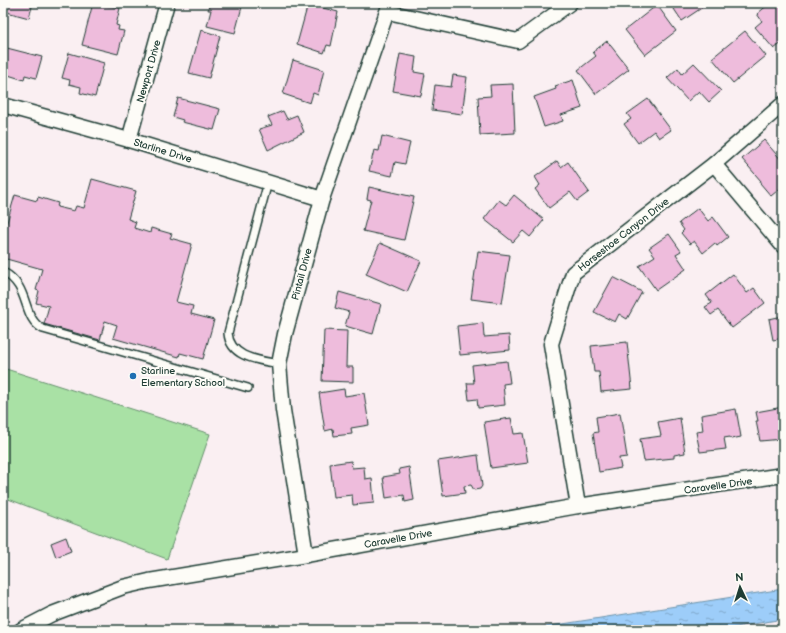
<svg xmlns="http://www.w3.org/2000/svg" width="786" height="633" font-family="'Balsamiq Sans',sans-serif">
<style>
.pitch{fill:#a9e1a5;stroke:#648f6c}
.water{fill:url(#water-ripples);stroke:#6b93aa}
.building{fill:#eebcdc;stroke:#1f3d34}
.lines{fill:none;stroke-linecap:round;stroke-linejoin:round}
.service-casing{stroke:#1f3d34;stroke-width:10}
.minor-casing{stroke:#1f3d34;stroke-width:17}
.service{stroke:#fdfcf7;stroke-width:7}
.minor{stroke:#fdfcf7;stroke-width:14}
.poi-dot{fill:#1f6fb2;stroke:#fdfcf7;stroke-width:1.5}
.labels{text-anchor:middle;stroke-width:4;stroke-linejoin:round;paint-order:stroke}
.street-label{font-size:10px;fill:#1f3d34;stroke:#fdfcf7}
.poi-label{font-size:10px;fill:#1f3d34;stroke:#fdfcf7;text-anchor:start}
</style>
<defs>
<pattern id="water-ripples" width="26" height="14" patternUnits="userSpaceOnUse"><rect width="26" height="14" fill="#9dcdf9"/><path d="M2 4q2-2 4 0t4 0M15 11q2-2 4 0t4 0" fill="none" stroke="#7fa8ca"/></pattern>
</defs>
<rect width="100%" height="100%" fill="#faeff2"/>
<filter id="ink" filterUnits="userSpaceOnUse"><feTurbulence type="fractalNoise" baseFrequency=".025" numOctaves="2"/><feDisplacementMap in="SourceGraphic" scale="8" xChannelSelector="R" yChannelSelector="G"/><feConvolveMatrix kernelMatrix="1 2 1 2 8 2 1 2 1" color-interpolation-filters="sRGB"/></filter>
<g filter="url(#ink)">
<path class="pitch" d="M3,368L210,434L167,559L3,497Z"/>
<path class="water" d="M783,589V619L718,630H525Z"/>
<g class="building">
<path d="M3,3H33L29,18L3,11Z"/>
<path d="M93,3L120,8L116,25L119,26L118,30L124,31L118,54L82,45Z"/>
<path d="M210,3H243L235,33L207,26L211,10H208Z"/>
<path d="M670,3H709L682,21Z"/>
<path d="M770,3H783V42L774,49L755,27L762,21L757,14Z"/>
<path d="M308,4L338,12L331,46L327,45L324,53L297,44Z"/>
<path d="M657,5L676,31L645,55L625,30Z"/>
<path d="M201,30L220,36L209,78L189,73Z"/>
<path d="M745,31L766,56L733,83L712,58Z"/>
<path d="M607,41L629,69L596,94L578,70L596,56L593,52Z"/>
<path d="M3,47L42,57L36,78L25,75L24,80L5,74L7,70L3,69Z"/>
<path d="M69,53L104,63L95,97L80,93L81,87L69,84L70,80L62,78Z"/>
<path d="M400,54L416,57L414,72L425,74L421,96L393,91Z"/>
<path d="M293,60L324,70L318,95L313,93L310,103L283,94Z"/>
<path d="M694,63L721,91L709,102L699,91L688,101L667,78L678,68L682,74Z"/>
<path d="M453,75L467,77L462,114L432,110L435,85L451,87Z"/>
<path d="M573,80L582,108L561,115L563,121L544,127L534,97L556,89L555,86Z"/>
<path d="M513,84L515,133L480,135L478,97L491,96L490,85Z"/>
<path d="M178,98L220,109L214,130L182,122L183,120L173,117Z"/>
<path d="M648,99L671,130L659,138L654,131L638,143L624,124L631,119L627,114Z"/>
<path d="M283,111L287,119L297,115L304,132L268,150L259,129L272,125L268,117Z"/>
<path d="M382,136L410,143L405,164L395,162L392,176L369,171L374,150L379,151Z"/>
<path d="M764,140L783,162V186L771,196L760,183L761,181L742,159Z"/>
<path d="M557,161L561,167L568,162L589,192L577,201L570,192L549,208L535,189L540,185L535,177Z"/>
<path d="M92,179L136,191L128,219L136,222L134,228L150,233L151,228L172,234L170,238L192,244L176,302L193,306L191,314L214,320L203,359L180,353L179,357L113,338L117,325L105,321L100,340L44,324L49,306L36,303L39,291L36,290L42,269L3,258V236L15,195L37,201L38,197L58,203L57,207L74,211L76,206L84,208Z"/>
<path d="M369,187L414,197L404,240L363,231L371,200L367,199Z"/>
<path d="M514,195L544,220L530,237L523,231L513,242L484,219L499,200L506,205Z"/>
<path d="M698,208L708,221L713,217L728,237L717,246L715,243L703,253L694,241L690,244L681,233L684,230L679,223Z"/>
<path d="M669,234L681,251L676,254L686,269L656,290L639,266L655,256L649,248Z"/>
<path d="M380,243L421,261L407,292L366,274Z"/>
<path d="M478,251L510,255L502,303L471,299Z"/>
<path d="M733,274L747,293L754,288L765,303L732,328L718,310L711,315L705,307L712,303L706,295Z"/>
<path d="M613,277L642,292L627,319L619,314L615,322L594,312Z"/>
<path d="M339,292L381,304L373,334L345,326L349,312L335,308Z"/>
<path d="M783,316V338L773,340L769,319Z"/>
<path d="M483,323L484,337L509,335L510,350L460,355L457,326Z"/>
<path d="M324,330L347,331L346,367H353V382L322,381Z"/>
<path d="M627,342L632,389L601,392L599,372H594L591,346Z"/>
<path d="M507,361L510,383L503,384L505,405L478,408L477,399L469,400L467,383H474L472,365Z"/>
<path d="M344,389L345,396L364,393L369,425L351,428L352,434L334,436L333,429L325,431L319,393Z"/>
<path d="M783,407V439L760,441L756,421H758L756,412Z"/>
<path d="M736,409L741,437L731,439L730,437L724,438L726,449L700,452L696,432L703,431L701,415Z"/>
<path d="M620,413L627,457L619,458L621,468L599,472L593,433L598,432L596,417Z"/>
<path d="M511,418L514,434L523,433L528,463L491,468L484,422Z"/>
<path d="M680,418L685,453L674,455V458L644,461L640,439L661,436L658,422Z"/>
<path d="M478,455L482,486L480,489L474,490L471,485L464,486L465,493L443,496L438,461Z"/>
<path d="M351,461L352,468L364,467L365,479L372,478L374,503L353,505L352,495L334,497L330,464Z"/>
<path d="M409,467L414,500L405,502L404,495L386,498L383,477L400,474L399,469Z"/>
<path d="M66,537L71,551L56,557L51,543Z"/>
</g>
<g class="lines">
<defs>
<g id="service">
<path d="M268,182L228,333C230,358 259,360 279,364"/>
<path d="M3,272C31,286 21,318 43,329L248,388"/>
</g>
<g id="minor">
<path d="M388,12L518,41L570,3"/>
<path d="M3,105L129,140L322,199"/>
<path d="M129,140L167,3"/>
<path d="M714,164L783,246"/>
<path d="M578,506L551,344L573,273L714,164L783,104"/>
<path d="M306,555L283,410L279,364L285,334L322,199L390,3"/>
<path d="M21,630L52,614L123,587L149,581L306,555L578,506L783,475"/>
</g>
</defs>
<use href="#service" class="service-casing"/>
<use href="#minor" class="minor-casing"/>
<use href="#service" class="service"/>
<use href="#minor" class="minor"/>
</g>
</g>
<circle class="poi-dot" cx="133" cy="376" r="4"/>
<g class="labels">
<g class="street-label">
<text transform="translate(148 71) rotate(-74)" y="4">Newport Drive</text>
<text transform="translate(163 150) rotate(17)" y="4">Starline Drive</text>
<text transform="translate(623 234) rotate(-38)" y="4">Horseshoe Canyon Drive</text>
<text transform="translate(301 274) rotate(-75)" y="4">Pintail Drive</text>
<text transform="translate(718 485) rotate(-8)" y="4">Caravelle Drive</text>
<text transform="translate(398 538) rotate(-10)" y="4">Caravelle Drive</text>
</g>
<g class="poi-label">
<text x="141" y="374">Starline<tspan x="141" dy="12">Elementary School</tspan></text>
</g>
</g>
<rect width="786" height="633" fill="none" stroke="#fdfcf7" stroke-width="16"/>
<rect x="8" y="8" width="770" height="617" fill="none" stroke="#1f3d34" stroke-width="1.5" filter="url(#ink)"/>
<g transform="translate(740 587) rotate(356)" stroke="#fdfcf7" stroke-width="3" paint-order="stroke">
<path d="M0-3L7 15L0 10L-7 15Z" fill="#1f3d34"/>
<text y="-6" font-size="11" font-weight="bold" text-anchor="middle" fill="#1f3d34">N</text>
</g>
</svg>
